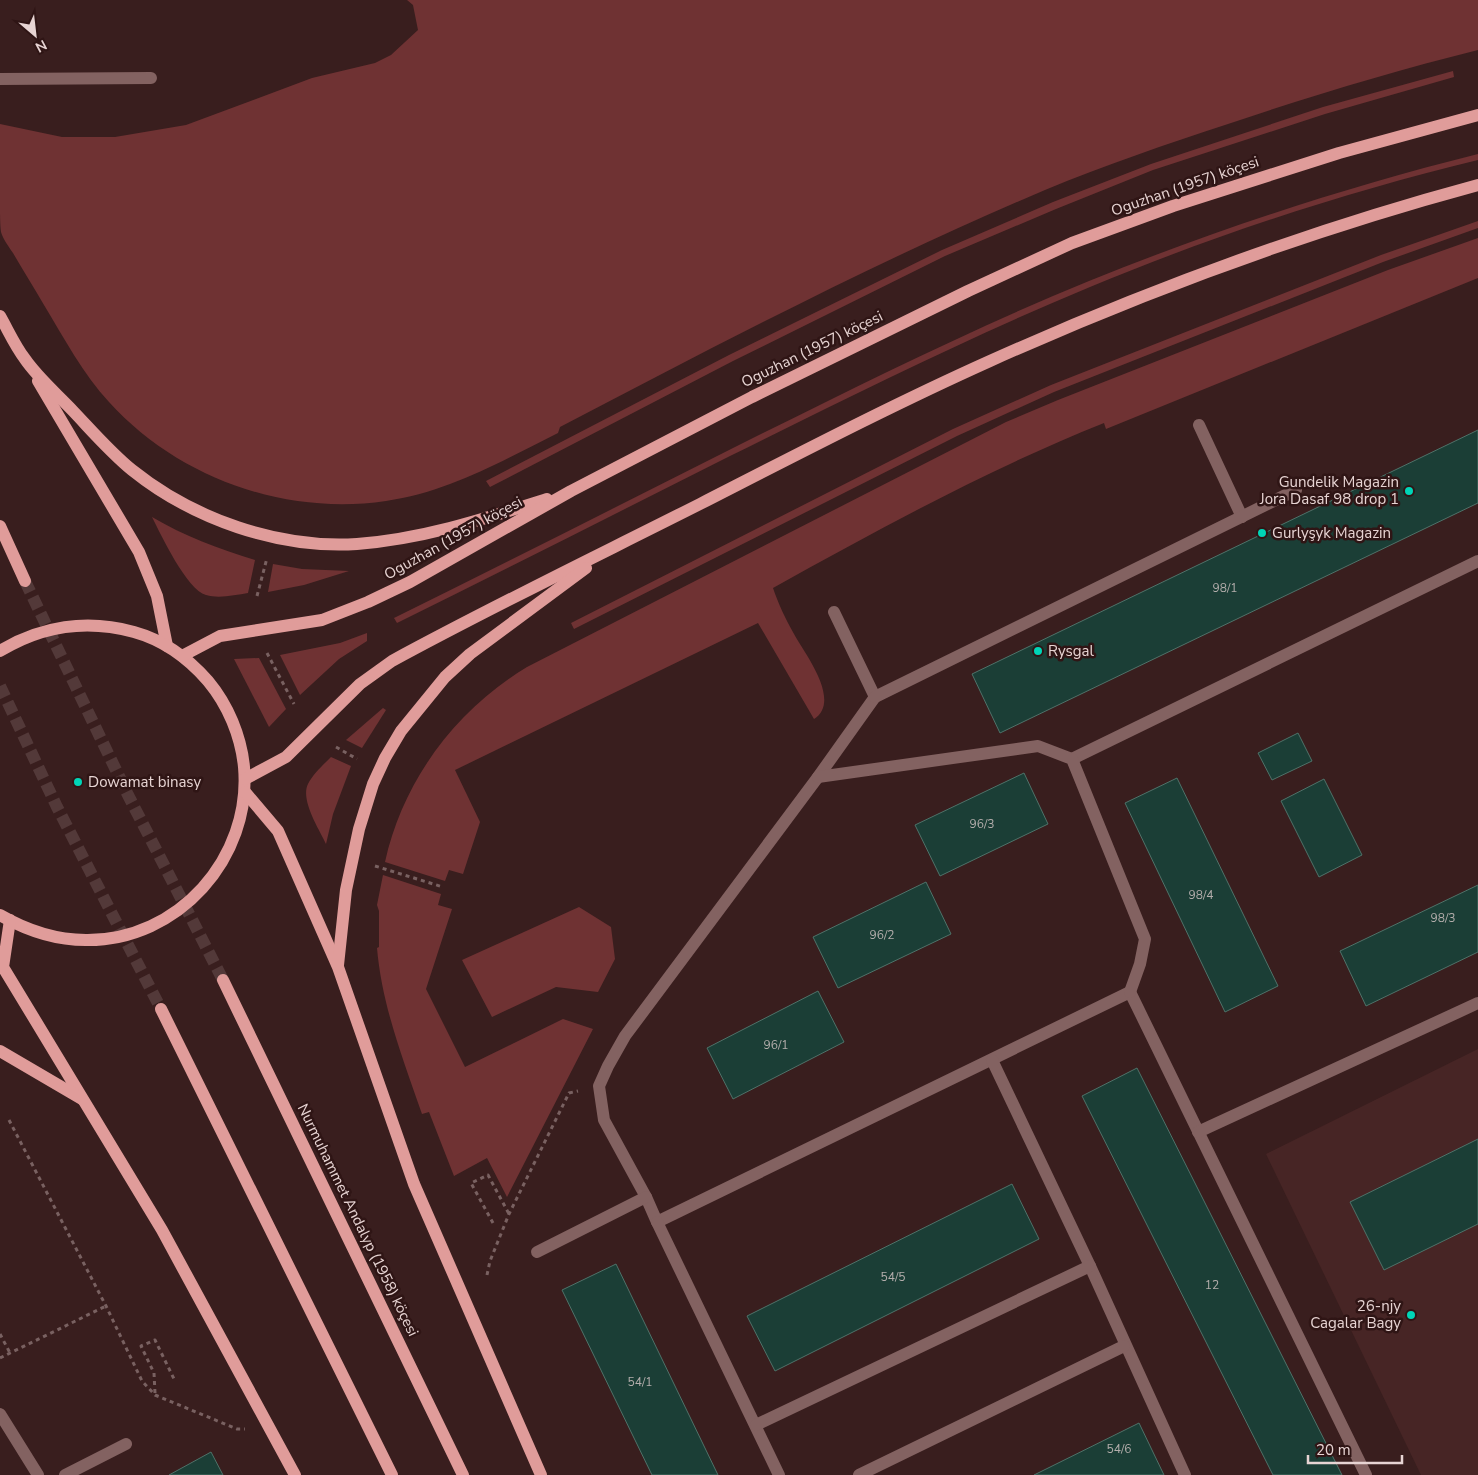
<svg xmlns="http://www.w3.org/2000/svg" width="1478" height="1475" font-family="'Nunito Sans',sans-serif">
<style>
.built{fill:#472525}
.green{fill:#6f3233}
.building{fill:#1b3e36;stroke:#4f7269}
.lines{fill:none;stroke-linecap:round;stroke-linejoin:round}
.major-tunnel{stroke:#533939;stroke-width:12;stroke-dasharray:12 6;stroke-linecap:butt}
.path{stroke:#796161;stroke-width:3;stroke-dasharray:4 4;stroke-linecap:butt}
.minor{stroke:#836261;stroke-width:12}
.major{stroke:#e09c9a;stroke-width:12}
.poi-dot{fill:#00d5b7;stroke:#2f1515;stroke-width:2}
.labels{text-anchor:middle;stroke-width:5;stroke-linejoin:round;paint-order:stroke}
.number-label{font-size:12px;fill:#b4aeac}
.street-label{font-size:15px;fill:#e7d4d3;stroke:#2f1515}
.poi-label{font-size:15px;fill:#e7d4d3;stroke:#2f1515;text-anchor:start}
</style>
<rect width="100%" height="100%" fill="#391e1e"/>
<path class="built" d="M1478,1049V1475H1421L1266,1154Z"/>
<g class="green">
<path d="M407,0H1478V50C1394,71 1311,96 1228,124C1167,144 1105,165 1045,190C879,260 719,344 560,427L558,433C502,461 449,492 386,501C285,516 178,478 109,402C83,374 64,338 44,305C34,288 23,270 13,253C9,247 3,239 1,232C0,225 0,212 0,204C0,177 0,150 0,124L62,137H115L186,125L312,78L375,63L391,55L418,30L413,5Z"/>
<path d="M1453,71L1454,77L1325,114L1153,170L1056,209L945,256L733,361L490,487L486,481L729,355L942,250L1053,202L1151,164L1323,107Z"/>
<path d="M1478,154V160C1346,192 1215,235 1090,287C967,338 849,397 730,456C619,512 508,568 397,623L394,618C509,561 624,503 739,445C854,388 969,330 1089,281C1215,230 1346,187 1478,154Z"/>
<path d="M1478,221V228L1383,262L1054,392L957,436L574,629L571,623L953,429L1051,385L1381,255Z"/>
<path d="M1478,238V278L1106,429L1104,423C989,469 881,528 773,588C778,603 786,620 794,634C805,654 842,701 814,719L758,623L455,770L480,822L463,874L449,870L445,881L385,862C403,780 456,710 527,667L1006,422L1058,400L1388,270Z"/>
<path d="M152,517C184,536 219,549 255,560L248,593C235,595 219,599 206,595C187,590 161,535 152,517Z"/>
<path d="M273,564L302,569L349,571L304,585L268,592Z"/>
<path d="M367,633V641L339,659L300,695L280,655L340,643Z"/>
<path d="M259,658L286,709L269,727L234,659Z"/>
<path d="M383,708L386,710L362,748L346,740Z"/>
<path d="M331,757L351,766L333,814L326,844C319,829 300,800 308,784C313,774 323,765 331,757Z"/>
<path d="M383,875L441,894L438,905L452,909L426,989L465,1067L563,1019L593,1029L507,1197L487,1158L454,1176L429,1112L422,1114C403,1059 382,1006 377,948L379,947V911L377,905Z"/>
<path d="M579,907L611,927L615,959L598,992L556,987L492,1017L462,960Z"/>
</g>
<g class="building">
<path d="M1478,430V503L1000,733L972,674Z"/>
<path d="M1298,733L1312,761L1272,780L1258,753Z"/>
<path d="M1024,773L1048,824L940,876L915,825Z"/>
<path d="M1177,778L1278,986L1225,1012L1125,803Z"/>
<path d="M1324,779L1362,855L1319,877L1281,801Z"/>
<path d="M926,882L951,934L838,988L813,937Z"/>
<path d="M1478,885V952L1366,1006L1340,951Z"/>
<path d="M818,991L844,1042L733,1099L707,1048Z"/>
<path d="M1137,1068L1342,1475H1273L1082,1096Z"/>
<path d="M1478,1139V1224L1384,1270L1350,1202Z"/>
<path d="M1012,1184L1039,1239L775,1371L747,1316Z"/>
<path d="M616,1264L718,1475H652L562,1290Z"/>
<path d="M1139,1423L1164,1475H1034Z"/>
<path d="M211,1452L223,1475H169Z"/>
</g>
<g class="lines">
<g class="major-tunnel">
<path d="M25,581L128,795L223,980"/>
<path d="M0,686L57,807L161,1009"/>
</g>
<g class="path">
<path d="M257,596L267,558"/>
<path d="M267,653L294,704"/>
<path d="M336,747L357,759"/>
<path d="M375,866L443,887"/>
<path d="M9,1120L106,1306L142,1381L155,1395L237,1429H245"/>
<path d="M493,1223L471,1183L488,1175L509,1214"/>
<path d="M487,1275L490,1261L509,1214L569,1093L578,1091"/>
<path d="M0,1334L10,1353"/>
<path d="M0,1358L106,1306"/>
<path d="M155,1393L154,1373L141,1346L155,1340L175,1381"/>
</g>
<g class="minor">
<path d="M0,79L151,78"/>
<path d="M1199,425L1242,517"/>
<path d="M834,612L875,697L818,777L625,1036L608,1066L599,1086L604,1120L646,1197L657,1222L1130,992L1366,1475"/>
<path d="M875,697L1296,490"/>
<path d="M1072,759L1478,561"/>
<path d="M818,777L1038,746L1072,759L1145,939L1140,964L1130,992"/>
<path d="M992,1060L1090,1266L1185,1475"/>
<path d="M1198,1132L1478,1003"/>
<path d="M657,1222L779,1475"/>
<path d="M537,1252L646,1197"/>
<path d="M0,1414L38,1475"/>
<path d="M756,1425L1090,1266"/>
<path d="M65,1475L126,1444"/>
<path d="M859,1475L1124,1346"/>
</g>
<g class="major">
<path d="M0,316C8,330 15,346 25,359C38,378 57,394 73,411C92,431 111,453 132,470C193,519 278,549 357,544C423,539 484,519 547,499"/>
<path d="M38,381L139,552L157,596L167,646"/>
<path d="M0,526L25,581"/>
<path d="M0,651C41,626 87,619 134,632C163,640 188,658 208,681C228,705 241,736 244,767C252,858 178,941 86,940C55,940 26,930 0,915"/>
<path d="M182,656L220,636L322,620L368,602L410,582L571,491L752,397L968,291L1072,243L1173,206L1339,153L1478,115"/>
<path d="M245,779L286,757L360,684L392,661C493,606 597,556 700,504C796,455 892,405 990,361C1148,290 1311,230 1478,185"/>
<path d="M245,792L278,831L338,967L414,1184L541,1475"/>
<path d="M10,920L3,967L162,1230L295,1475"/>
<path d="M338,965L346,890L359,829L373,784L385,758L401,731L445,677L470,654L586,568"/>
<path d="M223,980L463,1475"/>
<path d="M161,1009L392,1475"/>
<path d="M0,1051L82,1099"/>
</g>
</g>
<g class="poi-dot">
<circle cx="1409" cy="491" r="5"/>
<circle cx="1262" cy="533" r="5"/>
<circle cx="1038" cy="651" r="5"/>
<circle cx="78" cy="782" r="5"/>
<circle cx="1411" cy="1315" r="5"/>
</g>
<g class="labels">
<g class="number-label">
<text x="1225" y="592">98/1</text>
<text x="982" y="828">96/3</text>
<text x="1201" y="899">98/4</text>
<text x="1443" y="922">98/3</text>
<text x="882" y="939">96/2</text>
<text x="776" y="1049">96/1</text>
<text x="893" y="1281">54/5</text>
<text x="1212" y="1289">12</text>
<text x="640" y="1386">54/1</text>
<text x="1119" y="1453">54/6</text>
</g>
<g class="street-label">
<text transform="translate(1185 186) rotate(-19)" y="5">Oguzhan (1957) köçesi</text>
<text transform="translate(812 349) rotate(-26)" y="5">Oguzhan (1957) köçesi</text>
<text transform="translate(453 538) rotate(-29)" y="5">Oguzhan (1957) köçesi</text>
<text transform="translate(358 1220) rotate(64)" y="5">Nurmuhammet Andalyp (1958) köçesi</text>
</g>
<g class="poi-label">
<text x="1399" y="487" text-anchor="end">Gundelik Magazin<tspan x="1399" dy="17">Jora Dasaf 98 drop 1</tspan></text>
<text x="1272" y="538">Gurlyşyk Magazin</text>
<text x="1048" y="656">Rysgal</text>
<text x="88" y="787">Dowamat binasy</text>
<text x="1401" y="1311" text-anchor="end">26-njy<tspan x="1401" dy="17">Cagalar Bagy</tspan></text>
</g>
</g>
<g transform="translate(35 35) rotate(152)" stroke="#2f1515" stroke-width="4" paint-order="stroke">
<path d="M0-4L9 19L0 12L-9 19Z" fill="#e7d4d3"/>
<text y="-8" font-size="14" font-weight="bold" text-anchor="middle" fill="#e7d4d3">N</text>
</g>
<path d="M1308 1455v8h94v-8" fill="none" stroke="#e7d4d3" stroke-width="2.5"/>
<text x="1316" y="1455" font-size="15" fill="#e7d4d3" stroke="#2f1515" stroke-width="4" paint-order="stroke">20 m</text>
</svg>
